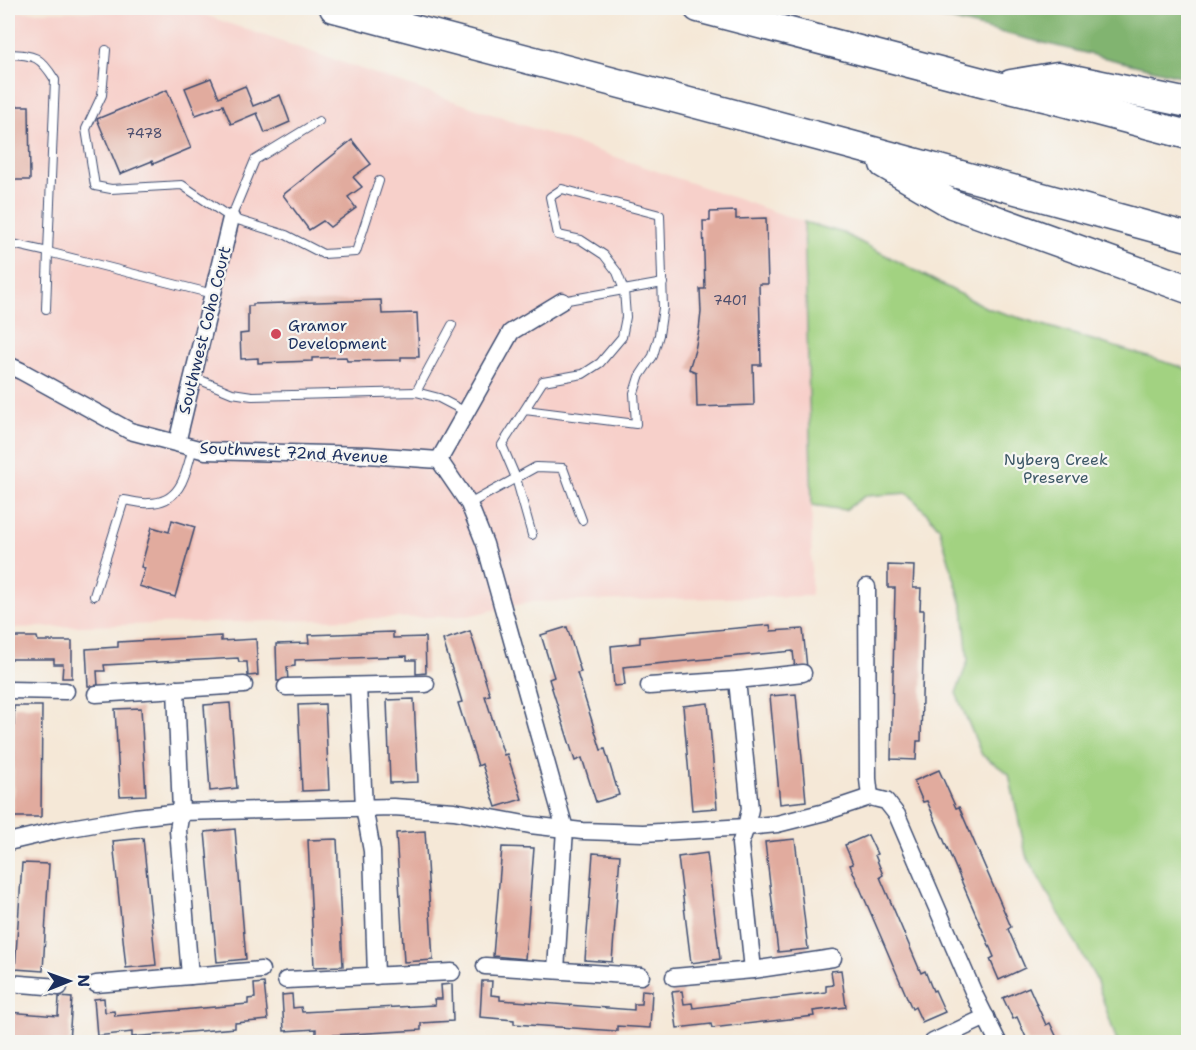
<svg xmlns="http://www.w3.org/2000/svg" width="1196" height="1050" font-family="'Shantell Sans',sans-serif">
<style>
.built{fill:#f7d0ca}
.green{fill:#a2d281;stroke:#5e8070;stroke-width:1.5}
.forest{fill:#81b46f;stroke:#4e7266;stroke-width:1.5}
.building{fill:#e1ab9e}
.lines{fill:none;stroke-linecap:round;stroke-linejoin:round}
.service-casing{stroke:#3c4b70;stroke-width:10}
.minor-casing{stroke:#3c4b70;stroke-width:19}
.motorway-casing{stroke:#3c4b70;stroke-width:31}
.service{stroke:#fff;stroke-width:8}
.minor{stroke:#fff;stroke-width:16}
.motorway{stroke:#fff;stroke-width:28}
.poi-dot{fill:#d1495b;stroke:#f6f6f2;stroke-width:2}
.labels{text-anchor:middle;stroke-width:4.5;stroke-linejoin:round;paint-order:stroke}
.number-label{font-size:14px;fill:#4c4e6e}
.poi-label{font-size:16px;fill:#1b2f5e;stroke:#f6f6f2;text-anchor:start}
.street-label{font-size:16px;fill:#1b2f5e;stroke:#f6f6f2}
.park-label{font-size:16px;fill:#3d5867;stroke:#f6f6f2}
</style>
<rect width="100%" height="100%" fill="#f6f6f2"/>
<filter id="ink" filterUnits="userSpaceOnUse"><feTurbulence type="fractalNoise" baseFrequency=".0167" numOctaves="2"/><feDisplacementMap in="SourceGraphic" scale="12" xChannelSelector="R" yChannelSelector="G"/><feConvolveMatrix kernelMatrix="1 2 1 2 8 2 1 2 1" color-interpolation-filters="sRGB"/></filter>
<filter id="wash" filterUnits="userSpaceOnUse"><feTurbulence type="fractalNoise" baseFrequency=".008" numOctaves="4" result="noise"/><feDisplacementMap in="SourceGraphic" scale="24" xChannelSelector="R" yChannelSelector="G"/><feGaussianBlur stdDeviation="1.35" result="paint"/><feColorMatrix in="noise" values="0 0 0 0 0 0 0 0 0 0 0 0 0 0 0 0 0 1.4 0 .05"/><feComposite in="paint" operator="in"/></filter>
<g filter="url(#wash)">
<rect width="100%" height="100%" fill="#f5e8d7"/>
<path class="built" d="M193,11L804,222L812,505L811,596L530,602L467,616L8,628V12Z"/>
<path class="green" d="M804,222L843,233L987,308L1188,369V1042H1117L1096,979L1026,855L1009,774L982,755L956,693L968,661L963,608L939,527L908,493L865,496L845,510L812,505Z"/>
<path class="forest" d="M901,8H1188V78Z"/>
<g id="blocks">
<g class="building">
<path d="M211,78L219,97L245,86L253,106L280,95L290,122L265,133L257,113L231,124L223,105L196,115L185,88Z"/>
<path d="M167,90L191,148L153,164L152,161L120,174L97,119Z"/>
<path d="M8,106H29L30,180H8Z"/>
<path d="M352,140L371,164L353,177L362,187L348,197L356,208L330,227L323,221L309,230L283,195Z"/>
<path d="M736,211V219L766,218L768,284H759L761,365H753L754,405L697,407L696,372L689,369L695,350L699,330L701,312L700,289H705L703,221H710V212Z"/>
<path d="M381,300L382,314L417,313L419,357H401V360L347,361L346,357L312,358V361L258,363V358L241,359L240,334L248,333V306H253V304Z"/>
<path d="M172,520L195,527L175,597L139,586L145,568L141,567L152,527L169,532Z"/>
<path d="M888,565L914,566L913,588H921L920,610H924L921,741H917L916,760L891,759L895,588H888Z"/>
<path d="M770,625L771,631L803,629L807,668L795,669L793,651L623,667L625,685L614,686L611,646L640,643V637Z"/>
<path d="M567,627L581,672L577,673L601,750L605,749L619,795L596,802L582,758L575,761L549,679L554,677L541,635Z"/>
<path d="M470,631L490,695L485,696L504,755L507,754L522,799L496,807L482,764L478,766L458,703L462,702L443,640Z"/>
<path d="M393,632V638L425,637L426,673L416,674V660H407V656L295,660V666L287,667L288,681H277L276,644L309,643L308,635Z"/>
<path d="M221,636V641L256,639L258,675L248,676L247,662H239L238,658L104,665L105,671H97L98,686H88L86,649L118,647V642Z"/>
<path d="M8,637H37L38,641H72V678H62L63,664H54V659H8Z"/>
<path d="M796,694L806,801L780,804L770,696Z"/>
<path d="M414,699L418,782L390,783L387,700Z"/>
<path d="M230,703L237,788L210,791L204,705Z"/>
<path d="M708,703L717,808L692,810L683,706Z"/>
<path d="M325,704L329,790L302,791L298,705Z"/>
<path d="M14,706H42L41,817H13Z"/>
<path d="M141,708L146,795L120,796L115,709Z"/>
<path d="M939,770L956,808L959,807L1011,927L1008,929L1025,968L999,980L990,959L994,957L927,801L923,802L914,781Z"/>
<path d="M235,829L246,959L217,962L205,832Z"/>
<path d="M425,831L433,960L404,962L396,833Z"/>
<path d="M868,835L877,854L875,855L883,875L880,877L921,973L925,971L933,991L935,990L945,1012L922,1022L915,1007L912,1009L850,865L853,864L845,845Z"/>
<path d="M143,838L156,965L126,968L113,841Z"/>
<path d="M337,839L343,966L314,967L308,840Z"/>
<path d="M795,839L808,949L778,952L765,842Z"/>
<path d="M502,847L534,848L525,959L493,956Z"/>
<path d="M593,853L620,855L612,962L585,960Z"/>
<path d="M707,853L720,959L691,963L678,857Z"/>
<path d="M22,863L49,864L43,971L15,969Z"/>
<path d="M841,970L846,1007L813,1011L814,1016L712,1028L711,1024L677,1028L672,992L682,991L684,1004L692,1003L693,1008L826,992V986L833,985L831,971Z"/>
<path d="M482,981H492L491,995L500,996V1000L634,1010V1004H641L642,990L652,991L650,1028L617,1026V1031L514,1024V1020L480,1017Z"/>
<path d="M264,983L268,1020L235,1023V1028L132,1037V1032L97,1036L94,999L104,998L105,1012L114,1011L115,1016L248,1004V999L255,998L254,984Z"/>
<path d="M452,984L453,1021L421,1023V1030L316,1036V1029L284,1031L282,995L292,994L293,1008L301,1007L302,1012L435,1005L434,999H442L441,985Z"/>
<path d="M1029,987L1046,1025L1050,1023L1059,1042H1028L1017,1017L1013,1019L1003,998Z"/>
<path d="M59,997L72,998L69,1042L36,1041V1042H8V1012L58,1016Z"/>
<path d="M878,1038V1042H852V1039Z"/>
</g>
</g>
</g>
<g filter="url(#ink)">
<use href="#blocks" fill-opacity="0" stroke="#3c4b70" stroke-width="1.5"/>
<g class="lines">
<defs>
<g id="service">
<path d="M106,50L102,95L86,129L95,186L111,189L182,185L231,218L286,235L323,254L356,252L379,181"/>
<path d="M8,54C35,55 40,56 55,80L48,252L8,243"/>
<path d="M231,218L255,160L319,121"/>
<path d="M562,301L663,283"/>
<path d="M46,309L48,252L213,294"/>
<path d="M193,377L232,393L252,396L416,392L439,398L466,412"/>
<path d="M416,392L452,325"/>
<path d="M525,410L636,424L634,393L639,377L653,356L659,335L663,308L660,215L562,189L550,197L558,235L581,240L604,255L617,272L624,290L626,317L622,337L600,363L583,374L543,381L502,445L516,478L532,535"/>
<path d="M469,504L536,467L563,468L582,520"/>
<path d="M94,596L124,500C132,501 141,504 149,503C182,503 186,472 193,447"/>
</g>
<g id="minor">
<path d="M8,365L21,371L130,431L206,451L368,455L439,460L469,504L485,544L565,829L556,970"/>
<path d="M177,443L231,218"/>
<path d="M439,460L511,332L562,301"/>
<path d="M867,587L868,779L870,797"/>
<path d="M737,680L750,809L746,827L740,844L753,970"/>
<path d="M358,686L364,807L372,851L376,976"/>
<path d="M649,686L737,680L803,673"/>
<path d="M286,687L426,684"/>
<path d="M176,689L181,812L178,830L190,976"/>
<path d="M8,690L66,691"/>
<path d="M96,694L244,685"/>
<path d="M8,842L59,830L135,817L181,812L393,807L454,811L530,825L582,831L643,833L746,827L777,824L825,812L870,797L886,801L897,815L975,996L998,1042"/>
<path d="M485,966L641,976"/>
<path d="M674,977L753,970L833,958"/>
<path d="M286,980L452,972"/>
<path d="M8,983L59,987"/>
<path d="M96,984L261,970"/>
<path d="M933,1042L986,1017"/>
</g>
<g id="motorway">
<path d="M334,8L851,145L1188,237"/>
<path d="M698,8L997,86L1052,99L1188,135"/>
<path d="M1011,84L1058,76L1188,103"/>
<path d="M884,164L952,204L1188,289"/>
</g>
</defs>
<use href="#service" class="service-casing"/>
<use href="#minor" class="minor-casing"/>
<use href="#motorway" class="motorway-casing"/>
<use href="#service" class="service"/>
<use href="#minor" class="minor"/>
<use href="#motorway" class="motorway"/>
</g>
</g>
<circle class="poi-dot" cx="276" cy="334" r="6"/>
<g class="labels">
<g class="number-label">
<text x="144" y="138">7478</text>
<text x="730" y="305">7401</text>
</g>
<g class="poi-label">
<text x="288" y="331">Gramor<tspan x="288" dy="18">Development</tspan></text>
</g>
<g class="street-label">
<text transform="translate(204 330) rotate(-76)" y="6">Southwest Coho Court</text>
<text transform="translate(294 452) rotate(3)" y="6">Southwest 72nd Avenue</text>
</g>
<g class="park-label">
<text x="1056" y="465">Nyberg Creek<tspan x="1056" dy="18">Preserve</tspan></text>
</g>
</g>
<rect width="1196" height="1050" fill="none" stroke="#f6f6f2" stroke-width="30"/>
<g transform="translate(69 981) rotate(89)" stroke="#f6f6f2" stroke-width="4.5" paint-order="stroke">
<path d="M0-4.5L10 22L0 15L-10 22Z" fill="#1b2f5e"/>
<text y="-9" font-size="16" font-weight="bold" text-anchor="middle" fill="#1b2f5e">N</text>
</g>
</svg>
